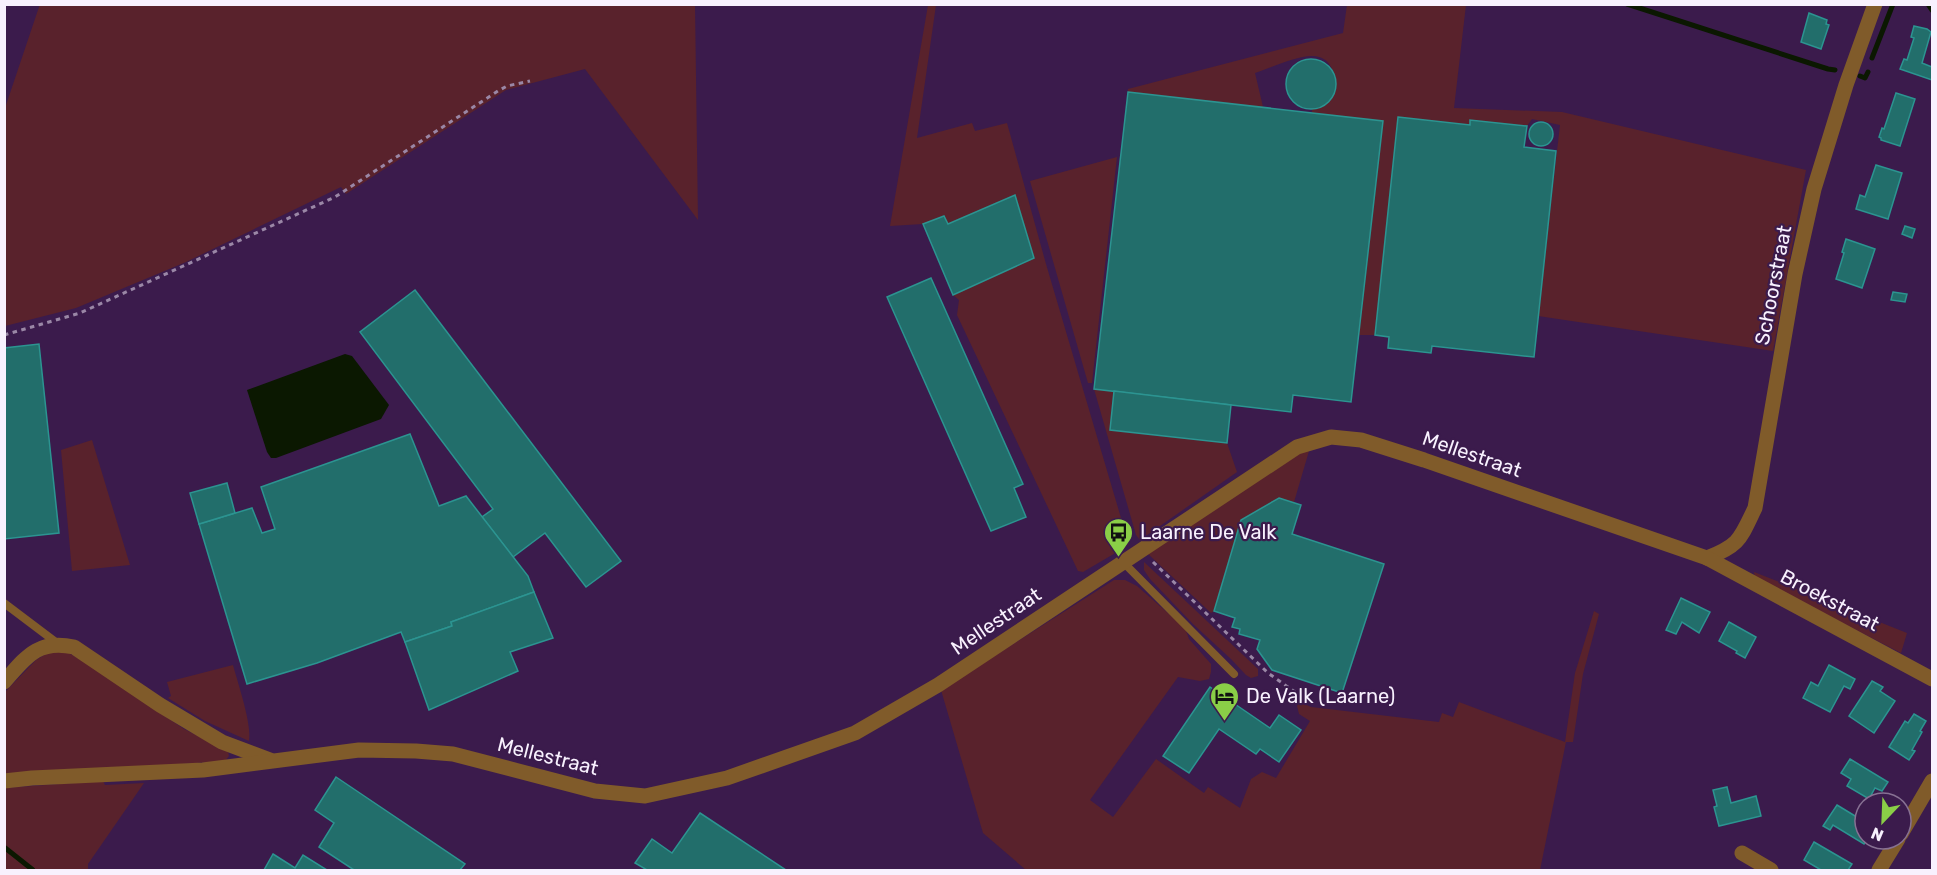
<svg xmlns="http://www.w3.org/2000/svg" width="1937" height="875" font-family="Rubik,sans-serif">
<style>
.green{fill:#59222c}
.water{fill:#0b1801}
.lines{fill:none;stroke-linecap:round;stroke-linejoin:round}
.stream{stroke:#0b1801;stroke-width:5}
.building{fill:#226e6b;stroke:#2c9491;stroke-width:1.5}
.path{stroke:#9a87a6;stroke-width:3;stroke-dasharray:4.5 4.5;stroke-linecap:butt}
.lane{stroke:#805b2a;stroke-width:8}
.street{stroke:#805b2a;stroke-width:15}
.labels{text-anchor:middle;stroke-width:4.5;stroke-linejoin:round;paint-order:stroke}
.street-label{font-size:20px;fill:#f8f1fe;stroke:#3b1b4c}
.poi-label{font-size:20px;fill:#f8f1fe;stroke:#3b1b4c;text-anchor:start}
</style>
<rect width="100%" height="100%" fill="#3b1b4c"/>
<g class="green">
<path d="M40,4L703,5H695L698,220L585,69L506,90L346,194L341,187L186,262L76,308L5,326V108Z"/>
<path d="M928,5H936L917,138L972,123L975,131L1007,123L1046,264L1129,545L1083,572L1078,571L957,315L959,300L953,295L1033,258L1015,196L948,224L944,217L923,224L890,226Z"/>
<path d="M1347,5H1466L1454,108L1562,112L1806,170L1773,351L1538,316L1560,125L1532,119L1527,126L1471,120L1470,125L1398,117L1375,335H1359L1383,122L1312,113V109C1328,102 1343,88 1332,69C1329,63 1326,59 1319,57C1304,52 1271,68 1255,73L1263,107L1128,92V89L1343,33Z"/>
<path d="M1117,157L1092,383H1088L1030,181Z"/>
<path d="M1094,389L1114,391L1110,430L1227,443L1237,472L1140,540L1136,535Z"/>
<path d="M92,440L130,565L72,571L61,450Z"/>
<path d="M1302,451H1309L1294,502L1279,498L1241,520L1214,611L1211,613L1147,553Z"/>
<path d="M1144,562L1258,669V676L1251,678L1246,675L1231,659L1193,624L1150,579L1144,570Z"/>
<path d="M1754,572L1907,633L1901,653L1755,578Z"/>
<path d="M1114,580H1125L1137,586L1185,628L1189,639L1211,664V672L1209,679L1200,681L1178,677L1090,800L1113,817L1156,759L1204,793L1208,787L1240,808L1251,779L1262,772L1276,778L1310,721L1299,714L1297,706L1300,702L1311,707L1439,722L1442,713L1453,717L1459,702L1565,742L1575,673L1594,611L1599,614L1583,674L1573,742H1566L1540,870H1542H1026L983,833L941,690Z"/>
<path d="M51,651H65L87,663L184,729L228,751L229,756L225,761L5,776V692L36,660Z"/>
<path d="M233,665C238,684 252,724 249,741L205,721L168,698L171,696L167,682Z"/>
<path d="M103,781L105,785L144,783L88,864V870H5L4,788Z"/>
</g>
<path class="water" d="M345,354L352,356L389,405L381,419L276,458H271L267,452L247,390Z"/>
<g class="lines">
<g class="stream">
<path d="M1627,4L1828,69L1835,70"/>
<path d="M1928,4L1932,10"/>
<path d="M1872,58L1893,4"/>
<path d="M1860,76L1865,78L1868,72"/>
<path d="M4,847L33,870"/>
</g>
</g>
<g class="building">
<path d="M1809,13L1827,20L1826,24L1829,25L1821,49L1801,42Z"/>
<path d="M1914,26L1927,29L1931,32L1922,63L1932,67V80L1900,69L1904,59L1907,60L1914,38L1911,37Z"/>
<circle cx="1311" cy="84" r="25"/>
<path d="M1128,92L1383,121L1351,402L1293,395L1291,412L1094,389Z"/>
<path d="M1896,93L1915,99L1900,146L1881,140V138L1879,137L1882,128L1884,129Z"/>
<path d="M1398,117L1470,125V120L1527,126L1524,147L1556,151L1534,357L1432,346L1431,353L1388,348L1389,337L1375,335Z"/>
<circle cx="1541" cy="134" r="12"/>
<path d="M1876,165L1902,173L1888,219L1856,209L1860,195L1865,197Z"/>
<path d="M1015,195L1034,258L953,295L923,224L944,216L948,224Z"/>
<path d="M1905,226L1915,229L1912,238L1902,234Z"/>
<path d="M1846,239L1875,249L1862,288L1836,279L1844,253L1842,252Z"/>
<path d="M931,278L1023,484L1014,488L1026,517L991,531L887,297Z"/>
<path d="M415,290L621,561L586,587L545,533L513,557L482,517L493,509L360,332Z"/>
<path d="M1893,292L1907,294L1905,302L1891,300Z"/>
<path d="M39,344L59,533L4,539V348Z"/>
<path d="M1114,391L1231,405L1227,443L1110,430Z"/>
<path d="M410,434L439,506L466,496L528,576L534,592L451,622L452,626L405,642L401,632L317,663L247,684L199,524L252,508L262,533L275,529L261,487Z"/>
<path d="M227,483L235,513L199,524L190,493Z"/>
<path d="M1279,498L1301,505L1292,534L1384,564L1342,693L1272,670L1257,649L1260,640L1239,634L1240,629L1232,627L1235,618L1214,611L1241,520Z"/>
<path d="M534,592L553,638L510,652L518,671L429,710L405,642L452,626L451,622Z"/>
<path d="M1681,598L1710,612L1699,633L1682,622L1676,634L1666,630Z"/>
<path d="M1729,622L1756,637L1745,658L1736,653L1737,651L1719,641Z"/>
<path d="M1829,665L1855,679L1850,689L1844,686L1830,712L1803,698L1811,682L1818,686Z"/>
<path d="M1872,681L1883,687L1880,691L1895,701L1874,733L1849,716Z"/>
<path d="M1210,687L1270,728L1279,715L1301,730L1279,762L1260,749L1256,754L1219,729L1189,773L1163,756Z"/>
<path d="M1914,714L1926,721L1920,731L1922,732L1912,750L1915,751L1909,760L1889,747L1905,721L1908,723Z"/>
<path d="M1850,759L1888,782L1882,791L1875,788L1869,799L1847,786L1851,779L1841,773Z"/>
<path d="M336,777L465,864L460,870H354L319,847L334,823L315,810Z"/>
<path d="M1727,787L1731,803L1756,796L1761,816L1719,826L1714,807L1717,806L1713,790Z"/>
<path d="M1837,805L1865,822V839H1867L1864,844L1833,825L1830,830L1823,826Z"/>
<path d="M700,813L786,870H647L635,863L652,839L672,853Z"/>
<path d="M1814,842L1852,864L1848,870H1821L1804,860Z"/>
<path d="M273,854L295,868L303,855L327,870H264Z"/>
</g>
<g class="lines">
<g class="path">
<path d="M4,335L80,313L335,197L498,91L507,86L530,81"/>
<path d="M1153,562L1268,673L1295,692"/>
</g>
<g class="lane">
<path d="M1123,562L1234,674"/>
<path d="M4,603L57,643"/>
</g>
<g class="street">
<path d="M1707,558C1740,545 1740,539 1755,508L1795,274L1814,189L1846,85L1875,4"/>
<path d="M4,682C26,657 38,639 74,647L160,705L222,742L270,760"/>
<path d="M4,781L32,778L203,770L359,750L416,751L453,754L595,791L645,796L727,778L855,733L938,685L1297,447L1331,437L1361,440L1424,460L1707,558L1932,679"/>
<path d="M1901,834L1932,781"/>
<path d="M1742,853L1771,870"/>
<path d="M1879,870L1898,839"/>
</g>
</g>
<defs>
<symbol id="bus-pin" viewBox="-11 -11 22 30"><path d="M0 17L-7.5 6A9.5 9.5 0 1 1 7.5 6Z" fill="#8ace47" stroke="#3b1b4c"/><path d="M-5-6H5V4H4V6H2V4H-2V6H-4V4H-5ZM-3.5-4V0h7V-4ZM-3.5 1.2v1.5H-2V1.2ZM2 1.2v1.5H3.5V1.2Z" fill="#111"/></symbol>
<symbol id="hotel-pin" viewBox="-11 -11 22 30"><path d="M0 17L-7.5 6A9.5 9.5 0 1 1 7.5 6Z" fill="#8ace47" stroke="#3b1b4c"/><path d="M-6-4.5h1.5V1H6V5H4.5V3h-9V5H-6ZM-4 0a1.8 1.8 0 1 1 3.6 0ZM.5 0V-2.5h3Q6-2.5 6 0Z" fill="#111"/></symbol>
</defs>
<g fill-rule="evenodd">
<use href="#bus-pin" x="1102" y="516" width="33" height="45"/>
<use href="#hotel-pin" x="1208" y="680" width="33" height="45"/>
</g>
<g class="labels">
<g class="street-label">
<text transform="translate(1773 285) rotate(-79)" y="7">Schoorstraat</text>
<text transform="translate(1472 454) rotate(19)" y="7">Mellestraat</text>
<text transform="translate(1830 600) rotate(28)" y="7">Broekstraat</text>
<text transform="translate(996 621) rotate(-34)" y="7">Mellestraat</text>
<text transform="translate(548 756) rotate(14)" y="7">Mellestraat</text>
</g>
<g class="poi-label">
<text x="1140" y="539">Laarne De Valk</text>
<text x="1246" y="703">De Valk (Laarne)</text>
</g>
</g>
<rect width="1937" height="875" fill="none" stroke="#f8f1fe" stroke-width="12"/>
<g transform="translate(1883 821) rotate(203)"><circle r="28" fill="#3b1b4c" stroke="#877193" stroke-width="1.5"/>
<path d="M0-4.5L10 22L0 15L-10 22Z" fill="#8ace47"/>
<text y="-9" font-size="16" font-weight="bold" text-anchor="middle" fill="#f8f1fe">N</text>
</g>
</svg>
